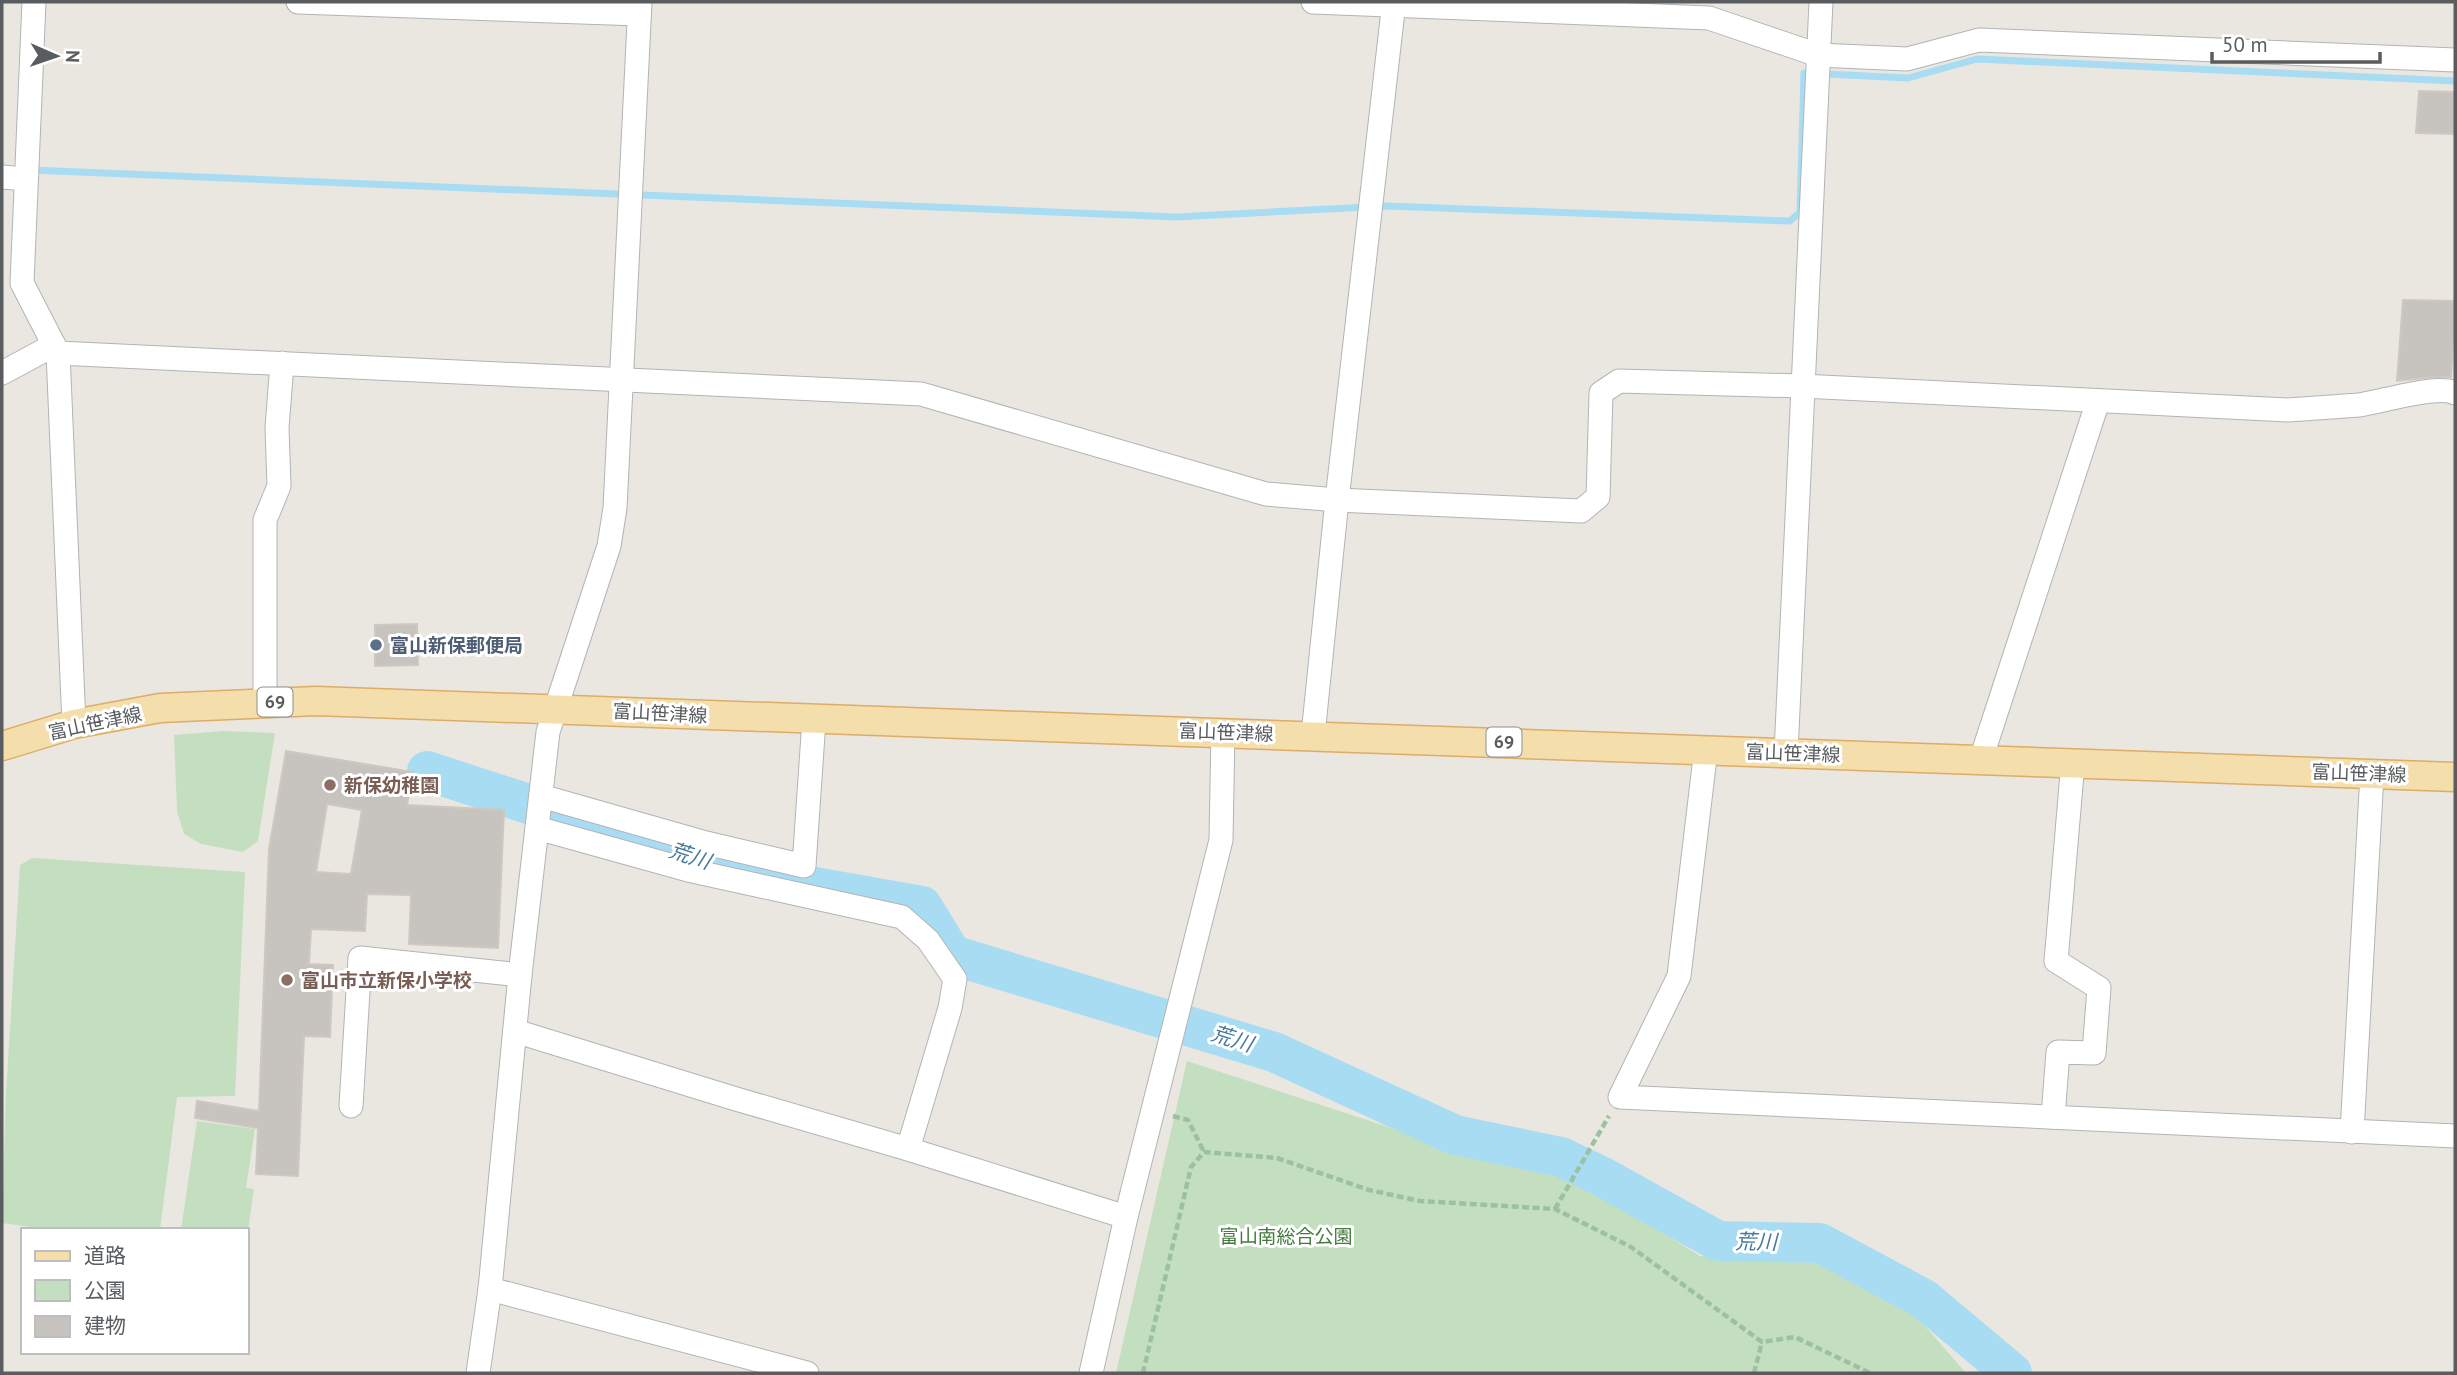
<svg xmlns="http://www.w3.org/2000/svg" width="2457" height="1375" font-family="'PT Sans','Noto Sans JP',sans-serif">
<style>
.green{fill:#c4dfc0}
.lines{fill:none;stroke-linecap:round;stroke-linejoin:round}
.stream{stroke:#a8dcf3;stroke-width:7}
.river{stroke:#a8dcf3;stroke-width:40}
.building{fill:#c7c4c0;stroke:#cec8c0;stroke-width:2;fill-rule:evenodd}
.minor-casing{stroke:#b1b4b7;stroke-width:25}
.major-casing{stroke:#ddac66;stroke-width:31}
.path{stroke:#9cc1a1;stroke-width:4.5;stroke-dasharray:7 3.5;stroke-linecap:butt}
.minor{stroke:#fff;stroke-width:23}
.major{stroke:#f3deac;stroke-width:28}
.service-dot{fill:#5c6f8a;stroke:#fff;stroke-width:2.5}
.education-dot{fill:#8d6e63;stroke:#fff;stroke-width:2.5}
.labels{text-anchor:middle;stroke-width:6;stroke-linejoin:round;paint-order:stroke}
.shield{fill:#fff;stroke:#8b8e90;stroke-width:2}
.shield-label{font-size:18px;font-weight:bold;fill:#595d60}
.service-label{font-size:19px;font-weight:bold;fill:#4e5e75;stroke:#fff;text-anchor:start}
.street-label{font-size:19px;fill:#595d60;stroke:#fff}
.education-label{font-size:19px;font-weight:bold;fill:#785e54;stroke:#fff;text-anchor:start}
.park-label{font-size:19px;fill:#437a3e;stroke:#fff}
.water-label{font-size:21px;font-style:italic;fill:#467a99;stroke:#fff}
</style>
<rect width="100%" height="100%" fill="#eae7e1"/>
<g class="green">
<path d="M223,731L275,733L258,841L243,852L201,844L184,834L177,811L174,735Z"/>
<path d="M32,858L245,872L235,1096L177,1097L160,1230H51L2,1223L6,1094L20,865Z"/>
<path d="M1187,1061L1410,1134L1555,1165L1700,1256L1804,1251L1918,1318L1966,1373H1116Z"/>
<path d="M197,1121L255,1129L246,1188L254,1189L247,1237V1230H181Z"/>
</g>
<g class="lines">
<path class="stream" d="M30,170L1176,217L1387,206L1790,221L1800,212L1804,73L1908,78L1977,59L2455,81"/>
<path class="river" d="M427,771L746,875L922,906L952,955L1274,1052L1455,1135L1561,1157L1601,1176L1718,1241L1820,1243L1924,1299L2012,1373"/>
</g>
<g class="building">
<path d="M2419,91L2455,92V134L2416,133Z"/>
<path d="M2403,300L2455,301V341H2453L2451,377H2434L2397,381Z"/>
<path d="M417,624L418,665L375,666V625Z"/>
<path d="M286,751L413,772L407,805L504,810L498,948L409,944L411,895L367,894L365,931L311,929L309,964L333,965L330,1037L304,1036L298,1176L256,1174L258,1128L195,1118L197,1101L259,1111L269,849ZM327,804L362,810L351,874L316,872Z"/>
</g>
<g class="lines">
<defs>
<g id="minor">
<path d="M34,2L22,283L58,353L74,724"/>
<path d="M298,2L639,14"/>
<path d="M1313,2L1709,18L1818,55L1907,59L1979,40L2455,60"/>
<path d="M2,177L26,179"/>
<path d="M58,353L921,394L1266,494L1337,500L1581,511L1598,497L1601,393L1619,381L1802,386L2288,410C2311,408 2335,407 2359,405C2381,402 2437,384 2455,393"/>
<path d="M2,373L54,345"/>
<path d="M265,702V520L279,486L277,428L282,363"/>
<path d="M1313,735L1337,500L1394,2"/>
<path d="M1706,749L1679,976L1620,1097L2455,1136"/>
<path d="M1786,753L1821,2"/>
<path d="M1981,759L2098,401"/>
<path d="M541,796L706,843L804,866L814,720"/>
<path d="M515,1031L736,1099L908,1149L950,1008L955,979L928,940L902,917L688,870L537,828"/>
<path d="M351,1106L360,958L520,975"/>
<path d="M2053,1117L2058,1052L2094,1053L2099,988L2056,961L2073,762"/>
<path d="M2352,1132L2372,774"/>
<path d="M908,1149L1126,1217"/>
<path d="M490,1289L807,1373"/>
<path d="M478,1373L490,1289L520,975L548,732L609,546L615,508L640,2"/>
<path d="M1091,1373L1126,1217L1221,840L1223,732"/>
</g>
<path id="major" d="M2,746L74,724L160,708L316,701L2455,777"/>
</defs>
<use href="#minor" class="minor-casing"/>
<use href="#major" class="major-casing"/>
<g class="path">
<path d="M1173,1116L1188,1120L1204,1152"/>
<path d="M1555,1209L1609,1116"/>
<path d="M1143,1373L1191,1167L1204,1152L1277,1158L1369,1190L1420,1201L1555,1209L1631,1247L1762,1342L1795,1337L1870,1373"/>
<path d="M1754,1373L1762,1342"/>
</g>
<use href="#minor" class="minor"/>
<use href="#major" class="major"/>
</g>
<circle class="service-dot" cx="376" cy="645" r="7"/>
<g class="education-dot">
<circle cx="330" cy="785" r="7"/>
<circle cx="287" cy="980" r="7"/>
</g>
<g class="labels">
<g class="shield">
<rect x="257.5" y="687.5" width="35" height="29" rx="5"/>
<rect x="1486.5" y="727.5" width="35" height="29" rx="5"/>
</g>
<g class="shield-label">
<text x="275" y="708">69</text>
<text x="1504" y="748">69</text>
</g>
<g class="service-label">
<text x="390" y="652">富山新保郵便局</text>
</g>
<g class="street-label">
<text transform="translate(660 713) rotate(3)" y="7">富山笹津線</text>
<text transform="translate(95 723) rotate(-12)" y="7">富山笹津線</text>
<text transform="translate(1226 732) rotate(2)" y="7">富山笹津線</text>
<text transform="translate(1793 753) rotate(2)" y="7">富山笹津線</text>
<text transform="translate(2359 773) rotate(2)" y="7">富山笹津線</text>
</g>
<g class="education-label">
<text x="344" y="792">新保幼稚園</text>
<text x="301" y="987">富山市立新保小学校</text>
</g>
<g class="park-label">
<text x="1286" y="1243">富山南総合公園</text>
</g>
<g class="water-label">
<text transform="translate(690 856) rotate(18)" y="7">荒川</text>
<text transform="translate(1232 1039) rotate(17)" y="7">荒川</text>
<text transform="translate(1756 1242) rotate(1)" y="7">荒川</text>
</g>
</g>
<rect width="2457" height="1375" fill="none" stroke="#595d60" stroke-width="7"/>
<rect x="21" y="1228" width="228" height="126" fill="#ffffff" stroke="#bdbebf" stroke-width="2"/>
<rect x="35" y="1251" width="35" height="10" fill="#f3deac" stroke="#bdbebf" stroke-width="2"/>
<text x="84" y="1263" font-size="21" fill="#595d60">道路</text>
<rect x="35" y="1280" width="35" height="21" fill="#c4dfc0" stroke="#bdbebf" stroke-width="2"/>
<text x="84" y="1298" font-size="21" fill="#595d60">公園</text>
<rect x="35" y="1316" width="35" height="21" fill="#c7c4c0" stroke="#bdbebf" stroke-width="2"/>
<text x="84" y="1333" font-size="21" fill="#595d60">建物</text>
<g transform="translate(56 56) rotate(92)" stroke="#ffffff" stroke-width="5" paint-order="stroke">
<path d="M0-5L12 26L0 18L-12 26Z" fill="#595d60"/>
<text y="-10" font-size="19" font-weight="bold" text-anchor="middle" fill="#595d60">N</text>
</g>
<path d="M2212 52v10h168v-10" fill="none" stroke="#595d60" stroke-width="3.5"/>
<text x="2222" y="52" font-size="21" fill="#595d60" stroke="#ffffff" stroke-width="5" paint-order="stroke">50 m</text>
</svg>
